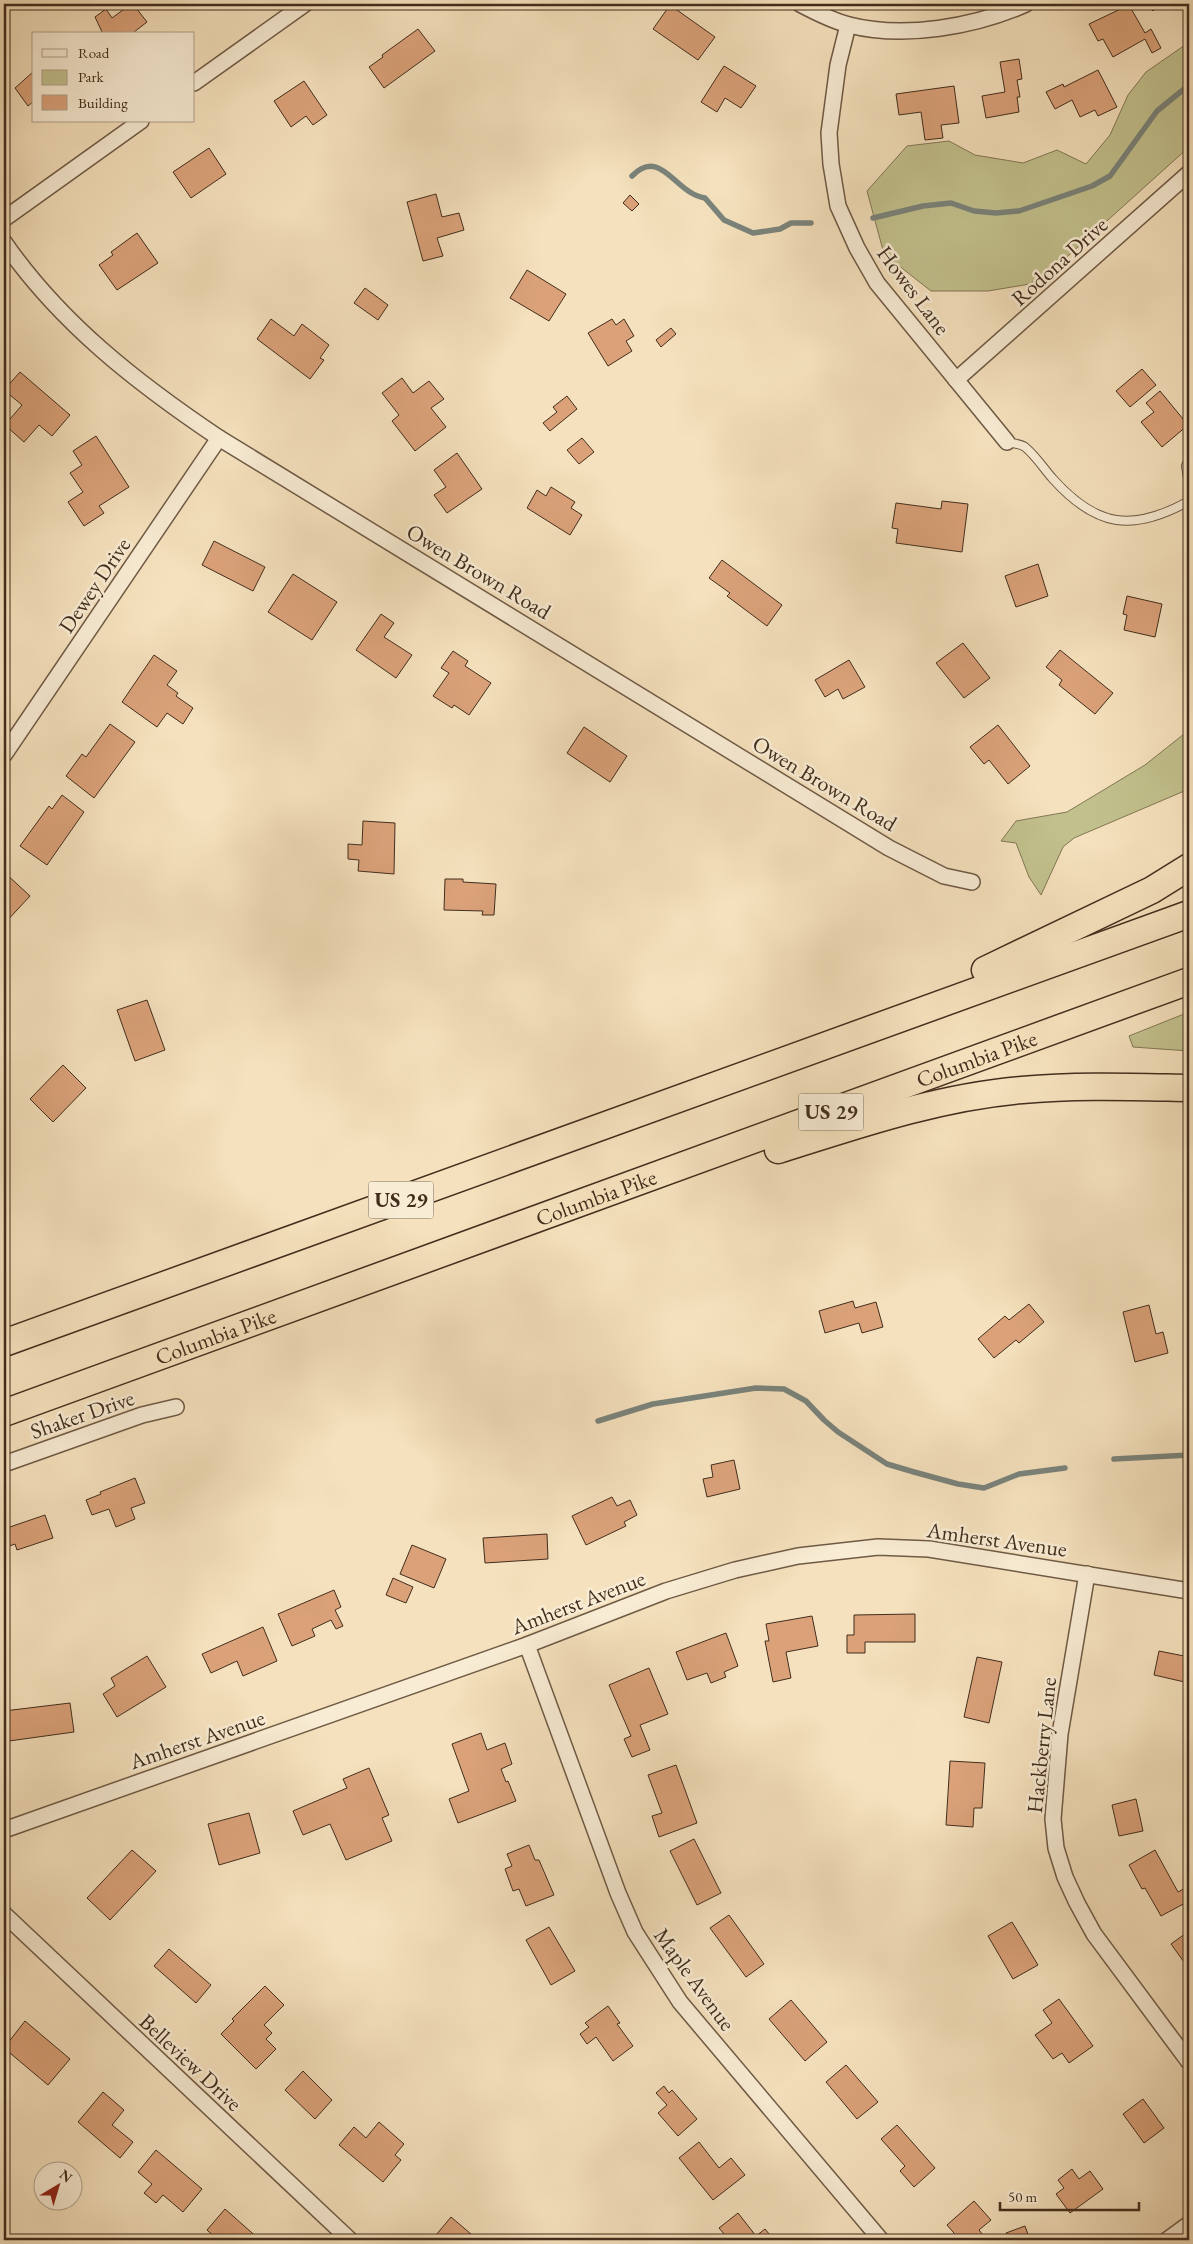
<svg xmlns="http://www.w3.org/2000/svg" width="1193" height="2244" font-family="'EB Garamond',serif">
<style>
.green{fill:#c2c18d;stroke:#827755}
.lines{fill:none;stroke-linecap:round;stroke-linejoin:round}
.stream{stroke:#7a837b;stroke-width:5.5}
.building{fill:#dba27a;stroke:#422d1d}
.lane-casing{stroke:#6f5a45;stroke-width:10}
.street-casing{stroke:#6f5a45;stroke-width:18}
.highway-casing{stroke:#422d1d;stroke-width:29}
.lane{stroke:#f8ecd4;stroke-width:8}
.street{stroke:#f8ecd4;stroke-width:15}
.highway{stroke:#f5e1bd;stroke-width:26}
.labels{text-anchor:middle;stroke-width:5;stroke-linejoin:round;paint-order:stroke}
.shield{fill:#f8ecd4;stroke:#796654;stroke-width:1}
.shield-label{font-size:21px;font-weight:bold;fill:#422d1d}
.street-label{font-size:22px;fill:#422d1d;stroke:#f8ecd4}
</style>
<rect width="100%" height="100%" fill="#f5e1bd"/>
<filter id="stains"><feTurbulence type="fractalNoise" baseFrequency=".004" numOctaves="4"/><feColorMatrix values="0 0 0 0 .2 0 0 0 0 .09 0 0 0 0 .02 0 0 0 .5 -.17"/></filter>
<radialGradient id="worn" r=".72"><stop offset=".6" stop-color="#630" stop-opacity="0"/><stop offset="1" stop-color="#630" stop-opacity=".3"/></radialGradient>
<g class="green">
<path d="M1189,44V147L1068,256L1030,284L988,291H931L884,254L867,191L907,146L949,141L975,155L1023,163L1057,150L1086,164L1110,135L1128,95L1146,72L1185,45Z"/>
<path d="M1189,730V789L1074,838L1063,847L1041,895L1029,877L1016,843L1001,841L1016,821L1067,812L1145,765Z"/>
<path d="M1189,1012V1051L1133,1047L1129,1036Z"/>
</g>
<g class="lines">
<g class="stream">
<path d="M632,176C661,146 675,194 705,198L724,220L753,233L780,229L791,223H811"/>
<path d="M873,218L923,206L951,203L974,211L996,213L1019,211L1092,186L1110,176L1157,111L1189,85"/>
<path d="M598,1421L653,1404L756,1388L784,1389L806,1401L824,1420L838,1432L887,1464L914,1472L958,1484L984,1488L1019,1474L1065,1468"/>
<path d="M1114,1459L1189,1455"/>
</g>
</g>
<g class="building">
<path d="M131,4H133L147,22L134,32L135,34H103L95,17L106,9L112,18Z"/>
<path d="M1147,4H1160L1153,11Z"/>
<path d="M670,5L715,37L698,60L653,29Z"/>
<path d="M1129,5L1145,33L1151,29L1161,48L1152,53L1145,39L1113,57L1103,39L1098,41L1089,24Z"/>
<path d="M418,29L435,51L384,88L369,67L383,57L382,55Z"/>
<path d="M1019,59L1022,79L1017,80L1020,97H1017L1019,112L986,118L982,96L1005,92L1000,62Z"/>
<path d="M724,66L756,86L741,108L725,98L717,112L701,102Z"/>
<path d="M1098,70L1117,107L1098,116L1095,110L1080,117L1072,100L1055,109L1046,92L1063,84L1064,87Z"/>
<path d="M34,71V101L28,106L15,88Z"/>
<path d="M304,81L327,115L313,125L306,116L291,127L274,101Z"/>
<path d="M954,86L959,123L941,125L943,138L925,140L921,112L899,115L896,94Z"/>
<path d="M209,148L226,174L191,198L173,172Z"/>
<path d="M436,194L442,217L459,213L464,230L437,238L443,256L423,261L407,202Z"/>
<path d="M630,195L639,204L632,211L623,203Z"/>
<path d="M137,233L158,263L117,290L99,265L113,255L111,252Z"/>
<path d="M527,270L566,294L549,321L510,298Z"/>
<path d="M365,288L388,305L378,320L354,303Z"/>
<path d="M271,319L294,336L302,324L329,345L320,358L324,360L310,379L257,339Z"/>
<path d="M612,319L616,325L624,319L634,336L626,341L632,351L608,366L588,333Z"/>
<path d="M671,328L676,334L661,347L656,340Z"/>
<path d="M1142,369L1156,385L1130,407L1116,391Z"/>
<path d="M20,372L70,415L52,436L39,425L24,442L5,425L22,405L4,390Z"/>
<path d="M402,378L413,393L429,381L444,399L431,408L446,427L415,451L392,421L399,415L382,393Z"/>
<path d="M1160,391L1188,425L1162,447L1141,422L1154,412L1146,403Z"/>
<path d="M567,396L577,409L550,431L543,423L557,412L553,407Z"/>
<path d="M96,436L129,487L99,506L104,513L84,526L68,502L83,492L70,473L82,465L73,451Z"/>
<path d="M582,438L594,452L579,464L567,450Z"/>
<path d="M457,453L482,489L447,513L434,495L446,487L434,470Z"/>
<path d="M551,487L575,502L571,508L582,515L570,535L527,508L537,490L546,496Z"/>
<path d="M942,501L968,504L962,552L896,543L898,529L892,528L896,503L941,509Z"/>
<path d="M214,541L265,567L253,591L202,565Z"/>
<path d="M722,560L782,605L767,626L727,596L730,593L709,578Z"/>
<path d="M1038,564L1048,596L1016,607L1005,576Z"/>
<path d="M293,574L337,602L312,640L268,612Z"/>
<path d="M1127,596L1162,604L1155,637L1124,630L1127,615L1123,614Z"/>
<path d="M381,614L394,623L384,637L412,655L396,678L356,650Z"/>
<path d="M963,643L990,678L964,698L936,663Z"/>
<path d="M1060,650L1113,693L1095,714L1059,685L1062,680L1046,667Z"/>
<path d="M453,651L468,661L465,666L491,683L469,715L454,705L452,708L433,696L449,673L441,668Z"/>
<path d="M154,655L177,671L167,685L178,693L176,696L193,708L183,724L167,713L157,727L122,702Z"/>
<path d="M849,660L865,687L843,699L838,689L825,697L815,680Z"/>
<path d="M110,724L135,742L94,798L66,776L82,754L86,757Z"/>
<path d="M998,725L1030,766L1008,784L989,760L984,764L970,747Z"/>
<path d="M584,727L627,756L610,782L567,753Z"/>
<path d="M62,795L84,812L47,865L20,846L49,806L52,809Z"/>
<path d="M363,821L395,823L394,874L358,871L359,860L348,859V844L362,845Z"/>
<path d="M4,872L30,896L4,924Z"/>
<path d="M445,879H463V882L496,884L494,915H482L483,911L444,910Z"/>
<path d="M147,1000L165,1050L135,1061L117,1010Z"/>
<path d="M63,1065L86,1088L53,1122L30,1099Z"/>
<path d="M853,1301L855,1308L876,1302L883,1327L862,1333L859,1323L825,1333L819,1311Z"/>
<path d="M1029,1304L1044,1322L1019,1343L1016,1340L994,1358L978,1339L1005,1316L1009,1320Z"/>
<path d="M1149,1305L1156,1334L1163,1332L1168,1353L1135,1362L1123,1312Z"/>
<path d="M734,1460L740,1489L707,1497L703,1479L713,1477L711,1465Z"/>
<path d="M135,1478L145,1503L131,1508L135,1519L116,1527L109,1509L92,1515L86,1500L101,1494L100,1492Z"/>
<path d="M612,1497L617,1506L630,1500L637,1515L624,1522L626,1526L586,1545L572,1516Z"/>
<path d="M45,1515L53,1538L17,1550L15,1544L4,1548V1529Z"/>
<path d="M547,1534L548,1559L485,1563L483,1538Z"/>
<path d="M412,1545L446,1559L434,1588L400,1574Z"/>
<path d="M393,1578L413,1587L406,1603L386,1595Z"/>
<path d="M334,1590L341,1607L335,1610L343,1626L336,1629L331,1620L312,1629L315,1636L292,1646L278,1614Z"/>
<path d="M915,1614V1642H865V1653H847V1635H854V1615Z"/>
<path d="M812,1616L818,1646L786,1652L791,1678L773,1682L765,1641H769L766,1624Z"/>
<path d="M263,1627L277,1661L243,1676L237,1661L211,1673L202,1654Z"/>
<path d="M726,1633L738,1666L724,1672L726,1677L711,1683L707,1673L687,1680L676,1652Z"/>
<path d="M1159,1651L1189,1657V1683L1154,1675Z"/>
<path d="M147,1656L166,1687L117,1717L103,1694L115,1686L111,1678Z"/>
<path d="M977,1657L1002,1662L989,1723L964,1717Z"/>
<path d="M649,1668L668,1714L640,1725L650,1750L632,1757L624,1739L631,1736L609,1685Z"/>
<path d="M70,1703L74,1732L9,1741L4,1711Z"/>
<path d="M481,1733L487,1750L505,1743L512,1764L501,1769L506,1782L508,1781L516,1801L458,1823L449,1799L469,1791L452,1744Z"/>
<path d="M950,1761L985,1763L982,1808H974L973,1827L946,1825Z"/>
<path d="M676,1765L697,1823L659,1837L652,1816L662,1813L648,1775Z"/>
<path d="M369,1768L389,1815L382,1818L392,1841L346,1860L330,1824L303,1835L293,1811L347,1788L343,1779Z"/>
<path d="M1136,1799L1143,1831L1119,1836L1112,1805Z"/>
<path d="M249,1813L260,1853L219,1865L208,1824Z"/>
<path d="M694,1839L721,1893L697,1905L670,1851Z"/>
<path d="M529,1845L535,1860H539L554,1895L526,1906L519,1889L513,1891L505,1869L512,1866L507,1854Z"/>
<path d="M132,1850L156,1871L110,1920L87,1898Z"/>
<path d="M1155,1850L1178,1892L1189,1886V1901L1161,1916L1145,1888L1142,1889L1129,1865Z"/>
<path d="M729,1915L764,1964L746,1977L710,1928Z"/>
<path d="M1012,1922L1038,1965L1013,1979L988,1936Z"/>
<path d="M549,1927L575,1971L551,1985L526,1940Z"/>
<path d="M1189,1931V1969L1171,1944Z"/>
<path d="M169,1949L211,1985L196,2003L154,1966Z"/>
<path d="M265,1986L284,2005L264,2025L272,2033L266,2039L276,2049L256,2069L221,2034L234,2021L232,2019Z"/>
<path d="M1059,1999L1093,2046L1069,2063L1062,2053L1053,2059L1035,2035L1052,2023L1043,2010Z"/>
<path d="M791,2000L827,2042L805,2061L769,2019Z"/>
<path d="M608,2006L620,2023L617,2024L633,2046L613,2061L596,2037L587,2044L580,2034L589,2027L585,2023Z"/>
<path d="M25,2021L70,2059L48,2085L4,2048Z"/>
<path d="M846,2065L878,2102L857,2119L826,2082Z"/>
<path d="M303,2071L332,2100L315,2119L285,2090Z"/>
<path d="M664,2086L669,2093L672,2090L697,2119L678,2136L658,2113L667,2105L656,2093Z"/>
<path d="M103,2092L124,2110L112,2125L133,2142L120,2158L78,2122Z"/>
<path d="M1143,2099L1164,2128L1144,2143L1123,2114Z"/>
<path d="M379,2122L404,2144L395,2155L401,2160L383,2182L339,2145L354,2127L366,2138Z"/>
<path d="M897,2125L935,2168L914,2187L900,2171L905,2166L881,2139Z"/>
<path d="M699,2142L719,2168L731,2158L745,2175L713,2200L679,2158Z"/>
<path d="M156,2150L202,2189L183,2212L163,2195L156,2203L144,2193L152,2184L138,2172Z"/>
<path d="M1072,2169L1079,2179L1090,2171L1103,2189L1070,2213L1056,2194L1064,2188L1058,2180Z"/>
<path d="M974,2201L991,2220L979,2230L987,2240H960L947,2225Z"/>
<path d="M225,2209L260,2240H218L207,2230Z"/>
<path d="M738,2213L756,2236L765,2229L774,2240H729L719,2228Z"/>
<path d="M451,2217L478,2240H442L436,2235Z"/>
<path d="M1025,2226L1030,2240H1009L1006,2233Z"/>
</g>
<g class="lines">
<defs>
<g id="lane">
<path d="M1007,442C1012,443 1021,444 1025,447C1036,456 1044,469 1053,479C1097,528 1133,532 1189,501"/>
<path d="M1189,459L1186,466L1189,485"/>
</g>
<g id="street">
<path d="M800,4C815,12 833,21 849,25C904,39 974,27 1026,4"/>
<path d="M848,25L838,65L829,133L831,164L838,206L857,248L877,283L1007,442"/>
<path d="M194,83L305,4"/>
<path d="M4,219L141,121"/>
<path d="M4,242C60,323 137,383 219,438L889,848L944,876L972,882"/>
<path d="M956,380L1189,173"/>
<path d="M4,755L219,438"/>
<path d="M4,1464L142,1415L176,1407"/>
<path d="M1087,1574L1060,1734L1053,1819L1056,1848L1065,1877L1077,1903L1094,1934L1189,2062"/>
<path d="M527,1645L618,1893L635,1932L680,2002L881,2240"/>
<path d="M4,1830L527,1645L666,1591L735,1570L798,1556L878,1547L929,1549L1189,1591"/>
<path d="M4,1914L350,2240"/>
<path d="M1167,2240L1189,2224"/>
</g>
<g id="highway">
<path d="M985,970L1152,890L1189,867"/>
<path d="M778,1150C857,1125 938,1097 1022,1090C1078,1085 1133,1087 1189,1088"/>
<path d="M4,1343L1189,914"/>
<path id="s1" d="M4,1413L1189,981"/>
</g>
</defs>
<use href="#lane" class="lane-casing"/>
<use href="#street" class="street-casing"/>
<use href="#highway" class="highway-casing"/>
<use href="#lane" class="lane"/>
<use href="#street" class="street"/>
<use href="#highway" class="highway"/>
</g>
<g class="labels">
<g class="shield">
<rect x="798.5" y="1093.5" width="65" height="37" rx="4"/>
<rect x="368.5" y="1181.5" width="65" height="37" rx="4"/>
</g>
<g class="shield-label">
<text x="831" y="1119">US 29</text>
<text x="401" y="1207">US 29</text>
</g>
<g class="street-label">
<text transform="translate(1059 261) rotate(-42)" y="8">Rodona Drive</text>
<text transform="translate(914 290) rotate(53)" y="8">Howes Lane</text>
<text transform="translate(479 571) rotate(31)" y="8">Owen Brown Road</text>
<text transform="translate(94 585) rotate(-56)" y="8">Dewey Drive</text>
<text transform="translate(825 783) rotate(31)" y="8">Owen Brown Road</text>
<text dy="8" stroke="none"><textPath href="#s1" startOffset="1035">Columbia Pike</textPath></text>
<text dy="8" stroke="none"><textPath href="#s1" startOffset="630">Columbia Pike</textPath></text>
<text dy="8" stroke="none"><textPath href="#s1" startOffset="225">Columbia Pike</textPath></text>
<text transform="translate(82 1414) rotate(-19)" y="8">Shaker Drive</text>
<text transform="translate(997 1539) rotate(8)" y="8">Amherst Avenue</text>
<text transform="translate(578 1602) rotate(-21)" y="8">Amherst Avenue</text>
<text transform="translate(197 1739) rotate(-19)" y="8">Amherst Avenue</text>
<text transform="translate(1041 1745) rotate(-84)" y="8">Hackberry Lane</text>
<text transform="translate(695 1979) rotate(54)" y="8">Maple Avenue</text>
<text transform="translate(191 2062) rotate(43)" y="8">Belleview Drive</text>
</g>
</g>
<rect width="1193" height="2244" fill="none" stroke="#f5e1bd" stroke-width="20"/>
<rect x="5" y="5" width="1183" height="2234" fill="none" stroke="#422d1d" stroke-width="2.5"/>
<rect x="10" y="10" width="1173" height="2224" fill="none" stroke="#422d1d"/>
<rect x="32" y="32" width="162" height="90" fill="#f8ecd4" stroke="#afa08b"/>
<rect x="42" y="49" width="25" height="8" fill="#f8ecd4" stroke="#afa08b"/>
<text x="78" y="58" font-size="15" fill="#422d1d">Road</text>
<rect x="42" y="70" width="25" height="15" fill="#c2c18d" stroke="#afa08b"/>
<text x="78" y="82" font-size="15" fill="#422d1d">Park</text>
<rect x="42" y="95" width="25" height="15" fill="#dba27a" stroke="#afa08b"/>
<text x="78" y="108" font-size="15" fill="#422d1d">Building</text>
<g transform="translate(58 2186) rotate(38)"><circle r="24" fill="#f8ecd4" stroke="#afa08b"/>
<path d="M0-4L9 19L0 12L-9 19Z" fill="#8f2418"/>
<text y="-8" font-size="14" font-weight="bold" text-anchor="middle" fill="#422d1d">N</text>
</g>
<path d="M1000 2202v8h139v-8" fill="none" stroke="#422d1d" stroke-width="2.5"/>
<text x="1008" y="2202" font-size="15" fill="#422d1d" stroke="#f8ecd4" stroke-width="4" paint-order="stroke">50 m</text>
<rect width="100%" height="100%" filter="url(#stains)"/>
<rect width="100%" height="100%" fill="url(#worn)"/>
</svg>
